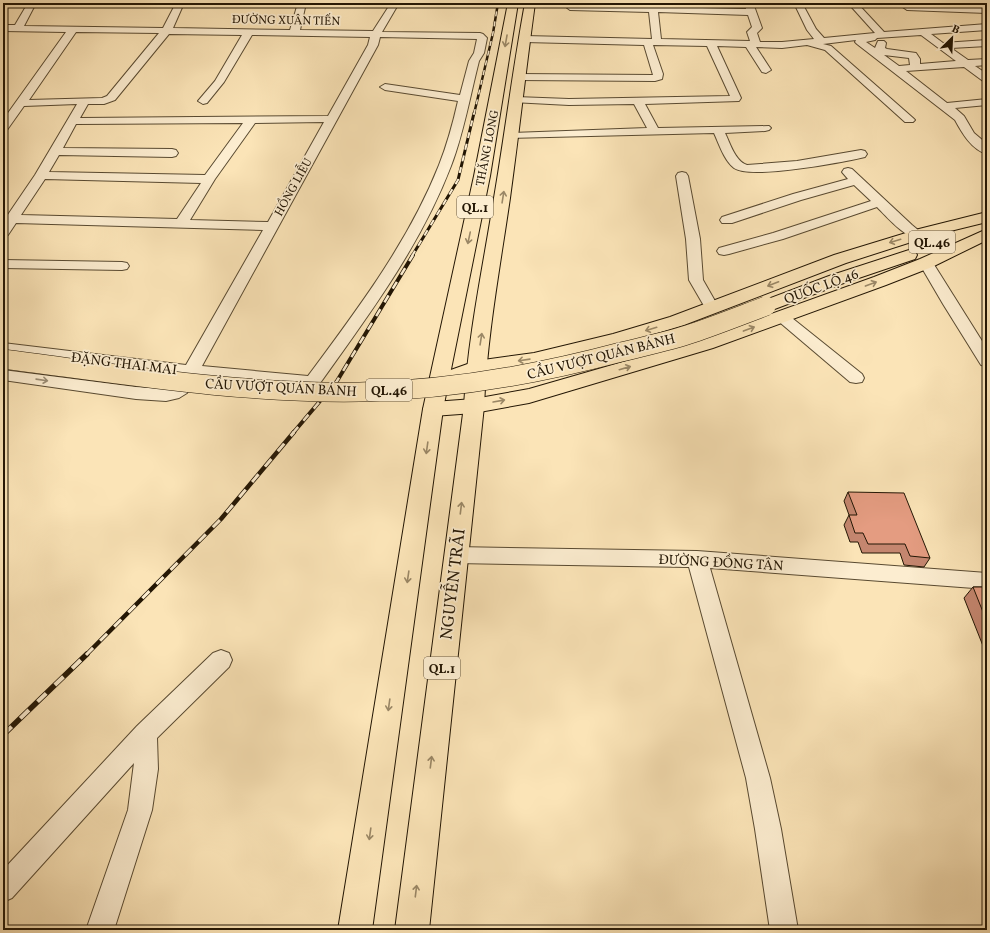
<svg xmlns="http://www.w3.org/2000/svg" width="990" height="933" font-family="Vollkorn,serif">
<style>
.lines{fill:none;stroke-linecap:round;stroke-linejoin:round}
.minor-casing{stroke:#594a31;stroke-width:2}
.major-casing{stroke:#231604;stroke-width:2}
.highway-casing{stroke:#231604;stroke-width:2}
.minor{fill:#fcedd0;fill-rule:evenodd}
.major{fill:#fbe4b7;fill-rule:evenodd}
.highway{fill:#fbe4b7;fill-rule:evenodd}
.rail-far4-casing{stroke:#231604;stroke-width:2.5}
.rail-far3-casing{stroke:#231604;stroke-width:3}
.rail-far2-casing{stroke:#231604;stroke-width:4}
.rail-far1-casing{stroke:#231604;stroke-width:4.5}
.rail-casing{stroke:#231604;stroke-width:5.5}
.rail-far4{stroke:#fcedd0;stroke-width:1.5;stroke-dasharray:5;stroke-linecap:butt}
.rail-far3{stroke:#fcedd0;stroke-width:2;stroke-dasharray:6;stroke-linecap:butt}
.rail-far2{stroke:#fcedd0;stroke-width:2.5;stroke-dasharray:8;stroke-linecap:butt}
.rail-far1{stroke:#fcedd0;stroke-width:3;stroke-dasharray:10;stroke-linecap:butt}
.rail{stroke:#fcedd0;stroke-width:4;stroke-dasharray:12;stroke-linecap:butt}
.highway-bridge-casing{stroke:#231604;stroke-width:20;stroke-linecap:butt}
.highway-bridge{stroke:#fbe4b7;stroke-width:19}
.wall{fill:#c4866f;stroke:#231604}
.building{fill:#e49c81;stroke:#231604}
.oneway{stroke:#9a8766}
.oneway2{stroke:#9a8c74}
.labels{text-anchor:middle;stroke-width:3.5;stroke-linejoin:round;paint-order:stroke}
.far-street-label{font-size:12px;fill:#231604;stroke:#fcedd0}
.shield{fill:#fcedd0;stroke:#645641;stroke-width:1}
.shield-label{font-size:13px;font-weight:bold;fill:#231604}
.street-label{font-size:14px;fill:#231604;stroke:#fcedd0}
.near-street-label{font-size:17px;fill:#231604;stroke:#fcedd0}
</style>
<rect width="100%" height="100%" fill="#fbe4b7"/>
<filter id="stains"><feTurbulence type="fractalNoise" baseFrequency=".005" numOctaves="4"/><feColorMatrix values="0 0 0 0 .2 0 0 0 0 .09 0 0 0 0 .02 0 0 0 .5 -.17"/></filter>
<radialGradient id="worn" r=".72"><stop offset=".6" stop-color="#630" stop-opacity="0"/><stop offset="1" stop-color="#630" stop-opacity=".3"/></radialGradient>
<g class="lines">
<defs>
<g id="minor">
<path d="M28,3H36L24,26L163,28L176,3H184L173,28L290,30L298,3H306L300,30L373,31L391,3H399L382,32L480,33L483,34L487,38L484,53L479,61C470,96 464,132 451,166C420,247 368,316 318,386L312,388L196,377L187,393L179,398L166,401L136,399L3,380V370L136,387L166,389L175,385L181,375L3,353V343L186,365L263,230L16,223L8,235L3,236V222L35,175L77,104L24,106L7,130L3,131V120L66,32L3,31V25H15ZM76,32L159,33L107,96L102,98L29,100ZM169,34L242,35L215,81L198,101L203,104L207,103L224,82L252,35L370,37L368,45L328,116L80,118L88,104H104L115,100ZM380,37L477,39L474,53L469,61L460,95L385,84L380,87L385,90L458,101C453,123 447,145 439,165C408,243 357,310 308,376L202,366L378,45ZM324,122L268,222L190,220L215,179L255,123ZM243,123L205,175L49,172L59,155L172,157L176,156L178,153L176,150L172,149L63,148L76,124ZM45,179L201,183L177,219L21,215Z"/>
<path d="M648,3H656L657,7L746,9L745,3H753L762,28L757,33L760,42H782L814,39L807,30L794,3H802L816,29L824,38L875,33L848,3H857L884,32L987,24V30L931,34L943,43L987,40V46L951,48L968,60L987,59V65L975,66L987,74V82L983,81L964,67L906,71L947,103L987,99V105L955,108L964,116L974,133L987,144V154C972,150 962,133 955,120L857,44L855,42L856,40L823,44L831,46L913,118L915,120L913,122H905L825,50L807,45L782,48L756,47L771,70L766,73L762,72L746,47L717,46L741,98L739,101L645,104L658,128L769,126L771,128L769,130L765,131L725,133C730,143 735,161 747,165L797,161L861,150L865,151L867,154L865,157C844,162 750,180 734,168C724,160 719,144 714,133L508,138L506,136L508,134L512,133L647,128L634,104L569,105L512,102L511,100L516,97L569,99L730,96L707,46L653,45L663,74L662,79L655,81L518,80L513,77L518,74L653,75L644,45L525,42L520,39L525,36L652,39L649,12L570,10L566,7L570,4L648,6ZM658,12L748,15L752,27L747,32L750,41L661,39ZM921,35L956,61L920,64V59L916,53L887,49L885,48L886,43L884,41H878L875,48L866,42L875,40L877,38ZM884,55L909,58L910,65L899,66Z"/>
<path d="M897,3L987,7V13L907,10Z"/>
<path d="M848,168L852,169L912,225L924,235L922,238C907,241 887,217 877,207L783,239L729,254L724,255L719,254L717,251L719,248L773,233L871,201L854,185L801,200L732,223H722L720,220L722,217L793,194L848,179L842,172L844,169Z"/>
<path d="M682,172L686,173L688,176L700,239L703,280L719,308L717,311L712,313L707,311L689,280L686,239L676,176L678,173Z"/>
<path d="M926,259L931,260L933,263L987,349V366L981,365L943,304L919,263L921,260Z"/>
<path d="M3,260L122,262L127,263L129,266L127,269L122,270L3,268Z"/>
<path d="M782,312L787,314L862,374L864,378L862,382L856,383L850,382L777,320L774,317L777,314Z"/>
<path d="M455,547L697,551L987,573V589L710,568L770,778L781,829L798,930H770L755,829L746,778L689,567L455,563L448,561L445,555L448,549Z"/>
<path d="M221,650L229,653L232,660L229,667L157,738L158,769L152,810L114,930H86L128,810L134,763L12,898L3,902V870L137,726L213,653Z"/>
</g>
<g id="major">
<path d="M508,3H518L490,176L443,409L372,930H338L423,409L474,176Z"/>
<path d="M525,3H535C526,68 519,133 510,198C500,267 487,336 484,406L429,930H395L464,406C468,336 483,267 494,198C505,133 513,68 525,3Z"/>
</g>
<g id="highway">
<path d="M987,212V222L930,236L846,263L684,325L624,343L534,365L479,373L438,389L431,387L428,382L431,377L476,361L534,353L613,334L670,317L834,255L919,229Z"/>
<path d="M987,229V240L932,267L886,285L713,348L529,403L474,413L433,416L426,414L423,409L426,404L433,402L474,399L529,389L699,340L874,277L920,259Z"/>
<path d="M909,250L915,251L917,255L915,259L841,284L772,310L766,312L760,310L757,306L760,302L829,276Z"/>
</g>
</defs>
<use href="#minor" class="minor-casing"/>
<use href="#major" class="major-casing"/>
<use href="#highway" class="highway-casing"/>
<use href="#minor" class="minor"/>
<use href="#major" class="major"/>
<use href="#highway" class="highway"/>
<defs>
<path id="rail-far4" d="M474,114L493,33L498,3"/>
<path id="rail-far3" d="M412,256L458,180L474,113"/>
<path id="rail-far2" d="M293,433L337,381L413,255"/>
<path id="rail-far1" d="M86,655L221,519L294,432"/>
<path id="rail" d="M3,735L87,654"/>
</defs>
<use href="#rail-far4" class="rail-far4-casing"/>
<use href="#rail-far3" class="rail-far3-casing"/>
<use href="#rail-far2" class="rail-far2-casing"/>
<use href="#rail-far1" class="rail-far1-casing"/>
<use href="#rail" class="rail-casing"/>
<use href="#rail-far4" class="rail-far4"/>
<use href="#rail-far3" class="rail-far3"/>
<use href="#rail-far2" class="rail-far2"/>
<use href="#rail-far1" class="rail-far1"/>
<use href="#rail" class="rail"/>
<defs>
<path id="highway-bridge" d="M3,359C121,374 241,394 360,392C450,390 535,375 621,352C645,346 670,341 693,333C717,325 742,315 766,306"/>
</defs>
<use href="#highway-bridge" class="highway-bridge-casing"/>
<use href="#highway-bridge" class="highway-bridge"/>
</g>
<g class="wall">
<path d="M848,492L930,558L924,567L904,565L900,553H862L858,542H850L844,525L849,515L844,501Z"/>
<path d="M973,587H987V656L964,598Z"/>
</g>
<g class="building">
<path d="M848,492L904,493L930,558L910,556L905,544H868L863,533H855L849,515H857Z"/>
<path d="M973,587H987V622Z"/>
</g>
<defs><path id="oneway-shaft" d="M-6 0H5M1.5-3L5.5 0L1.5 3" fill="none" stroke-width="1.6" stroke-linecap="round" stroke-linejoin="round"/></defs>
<g class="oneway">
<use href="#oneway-shaft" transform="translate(506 41) rotate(100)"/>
<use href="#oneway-shaft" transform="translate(503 197) rotate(-81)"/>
<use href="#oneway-shaft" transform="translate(469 238) rotate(102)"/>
<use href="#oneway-shaft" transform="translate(895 241) rotate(163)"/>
<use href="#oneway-shaft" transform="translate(773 284) rotate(159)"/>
<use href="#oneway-shaft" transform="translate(871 284) rotate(-20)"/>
<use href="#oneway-shaft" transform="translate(651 329) rotate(163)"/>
<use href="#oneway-shaft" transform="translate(749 329) rotate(-20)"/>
<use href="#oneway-shaft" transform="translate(481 339) rotate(-81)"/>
<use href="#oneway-shaft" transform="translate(524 360) rotate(172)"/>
<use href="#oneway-shaft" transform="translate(625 368) rotate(-16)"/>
<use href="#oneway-shaft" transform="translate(499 401) rotate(-10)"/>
<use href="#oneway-shaft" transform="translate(427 448) rotate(98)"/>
<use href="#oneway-shaft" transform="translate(461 508) rotate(-83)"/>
<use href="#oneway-shaft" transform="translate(408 577) rotate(98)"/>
<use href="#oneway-shaft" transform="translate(389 705) rotate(98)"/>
<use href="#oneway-shaft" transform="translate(431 762) rotate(-83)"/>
<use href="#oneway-shaft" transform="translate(370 834) rotate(98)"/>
<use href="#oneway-shaft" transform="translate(416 891) rotate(-83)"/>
</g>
<use class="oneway2" href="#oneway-shaft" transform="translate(42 380) rotate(8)"/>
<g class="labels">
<g class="far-street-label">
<text transform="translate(286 20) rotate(1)" y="4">ĐƯỜNG XUÂN TIẾN</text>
<text transform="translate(487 148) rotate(-79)" y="4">THĂNG LONG</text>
<text transform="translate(293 187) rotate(-61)" y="4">HỒNG LIỄU</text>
</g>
<g class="shield">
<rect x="457" y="196" width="36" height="22" rx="3"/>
<rect x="909" y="231" width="46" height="22" rx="3"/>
<rect x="366" y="379" width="46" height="22" rx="3"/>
<rect x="424" y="657" width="36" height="22" rx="3"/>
</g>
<g class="shield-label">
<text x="475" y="212">QL.1</text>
<text x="932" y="247">QL.46</text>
<text x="389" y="395">QL.46</text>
<text x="442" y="673">QL.1</text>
</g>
<g class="street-label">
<text transform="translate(821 286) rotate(-20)" y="5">QUỐC LỘ 46</text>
<text transform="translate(601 356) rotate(-14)" y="5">CẦU VƯỢT QUÁN BÁNH</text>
<text transform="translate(124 363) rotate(7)" y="5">ĐẶNG THAI MAI</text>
<text transform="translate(281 387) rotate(3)" y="5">CẦU VƯỢT QUÁN BÁNH</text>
<text transform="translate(721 562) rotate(3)" y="5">ĐƯỜNG ĐỒNG TÂN</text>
</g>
<g class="near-street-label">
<text transform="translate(452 584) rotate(-83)" y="6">NGUYỄN TRÃI</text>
</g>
</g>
<rect width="990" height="933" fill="none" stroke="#fbe4b7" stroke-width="16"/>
<rect x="4" y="4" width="982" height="925" fill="none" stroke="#231604" stroke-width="2"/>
<rect x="8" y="8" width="974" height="917" fill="none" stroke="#231604"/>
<g transform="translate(952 38) rotate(24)" stroke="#fcedd0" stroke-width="3" paint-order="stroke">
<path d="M0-3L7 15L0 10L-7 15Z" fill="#231604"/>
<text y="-6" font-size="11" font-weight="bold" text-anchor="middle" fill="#231604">B</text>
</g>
<rect width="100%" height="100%" filter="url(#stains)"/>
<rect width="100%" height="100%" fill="url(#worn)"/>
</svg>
